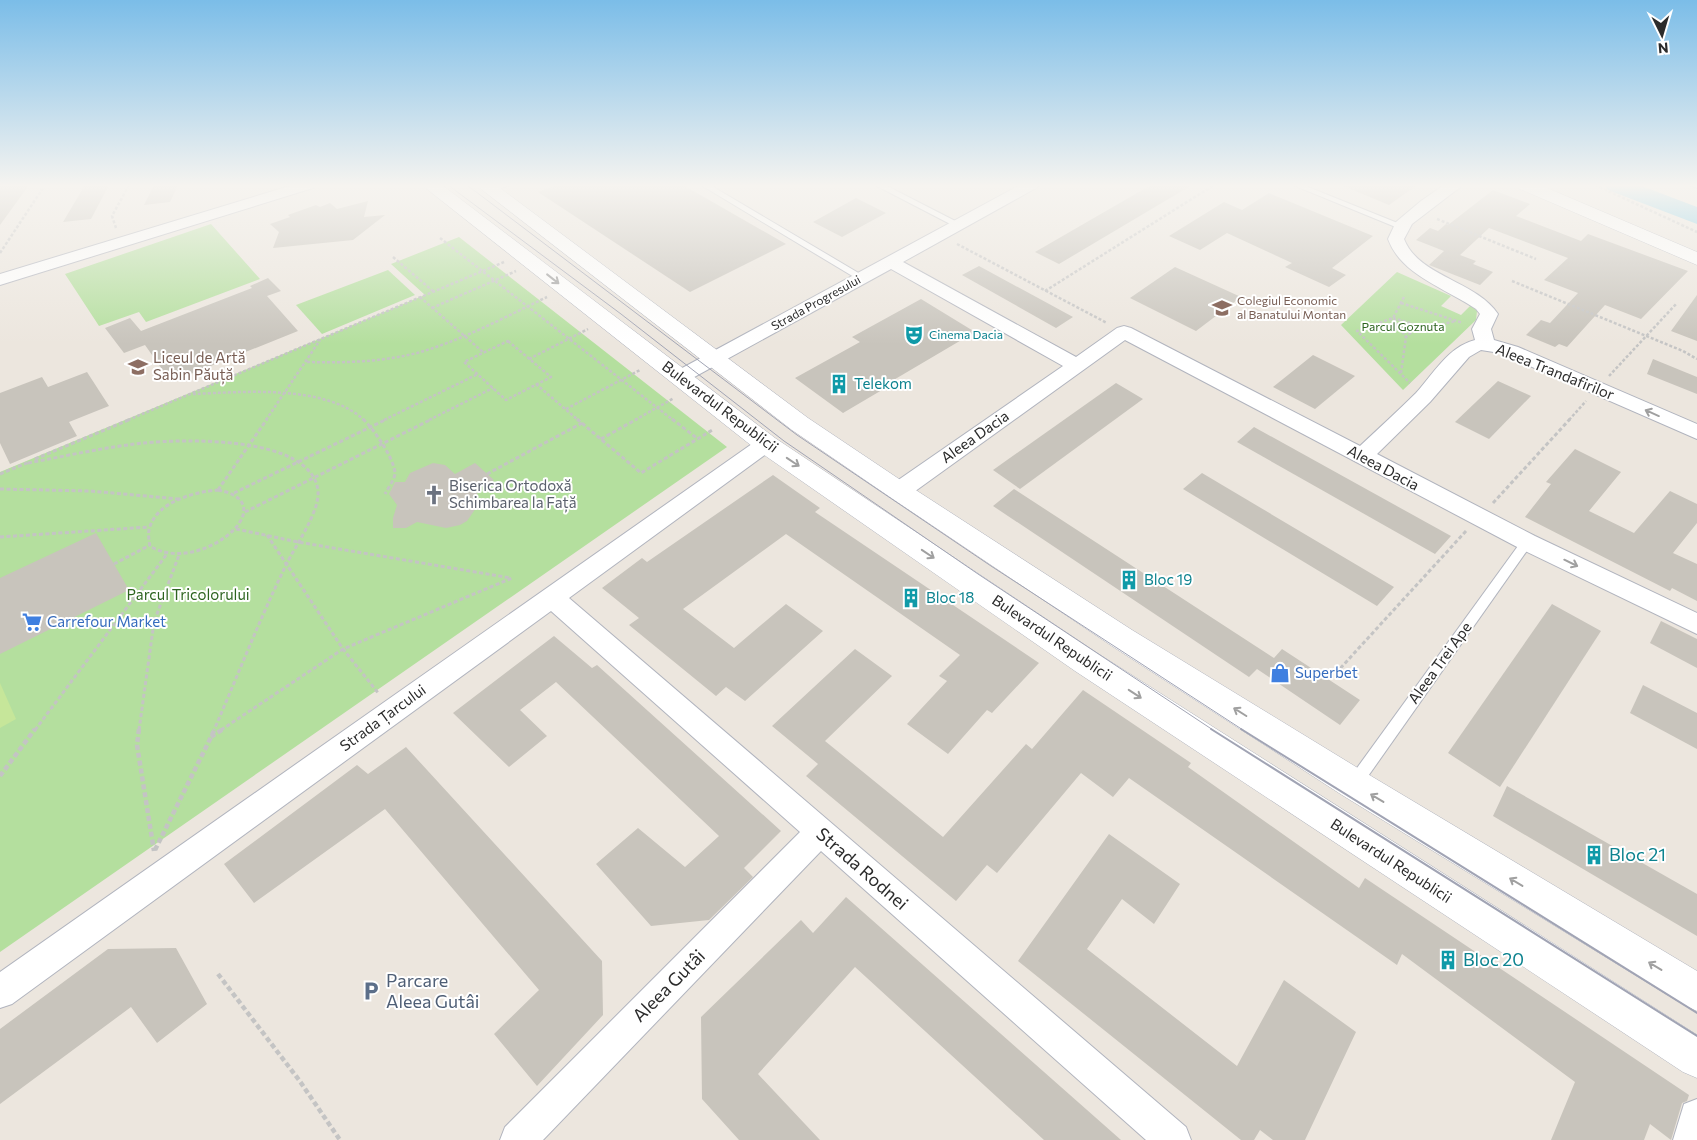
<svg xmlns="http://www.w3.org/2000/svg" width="1697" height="1140" font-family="Commissioner,sans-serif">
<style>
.green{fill:#b4df9e}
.pitch{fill:#c6e69a}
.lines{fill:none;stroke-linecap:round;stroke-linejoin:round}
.river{fill:#78cae7;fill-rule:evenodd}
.building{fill:#c8c4bc}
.lane-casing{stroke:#b1b4be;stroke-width:2}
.street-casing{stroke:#b1b4be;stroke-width:2}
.secondary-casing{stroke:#b1b4be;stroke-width:1}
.path-far2{stroke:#c4c4c4;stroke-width:2.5;stroke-dasharray:3 2;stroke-linecap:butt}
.path-far1{stroke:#c4c4c4;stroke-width:3;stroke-dasharray:4 2.5;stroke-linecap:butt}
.path{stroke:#c4c4c4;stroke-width:4.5;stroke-dasharray:5 3;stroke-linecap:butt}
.lane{fill:#fff;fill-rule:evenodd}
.street{fill:#fff;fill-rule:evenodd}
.secondary{fill:#fff;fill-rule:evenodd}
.tram-far1{stroke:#a1a4b4;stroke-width:1}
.tram{stroke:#a1a4b4;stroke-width:2}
.oneway{stroke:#a0a0a0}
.labels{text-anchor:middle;stroke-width:4;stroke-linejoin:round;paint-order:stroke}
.far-education-label{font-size:12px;fill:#785e54;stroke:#fff;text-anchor:start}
.far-street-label{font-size:12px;fill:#2b2b2b;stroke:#fff}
.far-park-label{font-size:12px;fill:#2d641f;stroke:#fff}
.far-culture-label{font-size:12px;fill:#0d838f;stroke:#fff;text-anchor:start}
.education-label{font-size:15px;fill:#785e54;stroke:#fff;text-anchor:start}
.street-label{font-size:15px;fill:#2b2b2b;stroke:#fff}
.culture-label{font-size:15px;fill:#0d838f;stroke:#fff;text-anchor:start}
.worship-label{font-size:15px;fill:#5b616d;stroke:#fff;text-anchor:start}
.park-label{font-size:15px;fill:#2d641f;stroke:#fff}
.shop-label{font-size:15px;fill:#366cbe;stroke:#fff;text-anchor:start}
.near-culture-label{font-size:18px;fill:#0d838f;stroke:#fff;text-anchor:start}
.near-street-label{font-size:18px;fill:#2b2b2b;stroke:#fff}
.near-service-label{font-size:18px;fill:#4e5e75;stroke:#fff;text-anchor:start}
</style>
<rect width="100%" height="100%" fill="#ece6de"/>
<g class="green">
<path d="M211,224L260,279L146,322L139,312L99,326L65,274Z"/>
<path d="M459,237L727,447L0,952V472L425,295L391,264Z"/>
<path d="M388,270L415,295L322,334L296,305Z"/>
<path d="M1397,272L1451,296L1441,306L1461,315L1471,305L1477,311L1476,320L1403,390L1341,325Z"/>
</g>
<path class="pitch" d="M0,683L16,719L0,728Z"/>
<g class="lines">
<path class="river" d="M1604,185H1639L1697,207V224L1608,190Z"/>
</g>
<g class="building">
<path d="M0,185H29L0,225Z"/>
<path d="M85,185H109L91,219L63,222Z"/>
<path d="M154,185H178L170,202L144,205Z"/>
<path d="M556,185H683L786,244L690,292L538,192Z"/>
<path d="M1151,185H1192L1059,264L1035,252Z"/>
<path d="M1341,185H1417L1389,205Z"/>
<path d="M1493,190L1530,204L1516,216L1581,241L1588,234L1688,271L1641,319L1605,305L1567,347L1559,344L1555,347L1526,335L1541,320L1550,323L1578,293L1544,280L1568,258L1489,228L1460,255L1476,261L1473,264L1493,272L1480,285L1429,265L1444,251L1416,240L1430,228L1438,231L1446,224L1448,225Z"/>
<path d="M1269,193L1373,236L1332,268L1346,275L1329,287L1285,267L1292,263L1227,233L1200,250L1169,236L1224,202L1242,210Z"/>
<path d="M856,198L886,213L842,237L813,222Z"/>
<path d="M368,201L364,217L385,215L353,240L273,248L279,232L270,224L290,217L288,215L316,205L320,207L330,203L337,209Z"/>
<path d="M979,266L1073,317L1056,328L962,275Z"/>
<path d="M1175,267L1241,297L1196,331L1130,298Z"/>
<path d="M268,278L281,291L267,296L298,331L171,382L145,345L124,353L105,328L130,318L141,331L252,288L250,286Z"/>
<path d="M1697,295V341L1671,331Z"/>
<path d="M921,299L975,332L880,388L882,390L843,413L795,378L860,342L852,337Z"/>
<path d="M1313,355L1355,376L1315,409L1273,387Z"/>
<path d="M1653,359L1697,377V394L1647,374Z"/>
<path d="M87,372L109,406L69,422L77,436L10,464L0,443V393L42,377L48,387Z"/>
<path d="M1498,381L1531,396L1489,439L1455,422Z"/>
<path d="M1116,383L1143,399L1020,489L993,470Z"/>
<path d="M1254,427L1451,536L1435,554L1237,442Z"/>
<path d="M1575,449L1621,472L1589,511L1634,533L1670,491L1697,504V523L1673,553L1697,564V601L1672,588L1670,591L1525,517L1551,484L1546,482Z"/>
<path d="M433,463L445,465L455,474L475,463L494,480L477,489L478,505L467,521L460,525L446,528L417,522L406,528H393V518L397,505L389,494L395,482H405L410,473Z"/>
<path d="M1202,473L1394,587L1377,606L1183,489Z"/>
<path d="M773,475L820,508L815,512L1039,663L992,713L987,710L948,754L907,724L947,681L939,676L960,655L786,534L683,609L734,648L786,604L823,631L745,701L726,687L716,696L629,625L639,618L602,588L642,558L647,562Z"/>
<path d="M1014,489L1274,658L1282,649L1360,700L1340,725L1257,669L1249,677L993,506Z"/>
<path d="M96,533L129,590L0,654V578Z"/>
<path d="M1552,604L1601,631L1500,787L1448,753Z"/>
<path d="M1661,621L1697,639V668L1650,643Z"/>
<path d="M554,636L592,668L597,665L781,831L744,868L753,877L709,920L651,926L596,864L638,828L685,867L719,836L556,682L520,710L547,736L509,767L453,713Z"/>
<path d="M855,649L892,676L825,741L943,837L1026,744L1032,749L1083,690L1191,763L1188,767L1359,888L1365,878L1689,1095L1687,1101L1682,1103L1671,1140L1650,1124L1644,1140H1551L1575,1082L1402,954L1397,965L1129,778L1113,797L1081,773L997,873L987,865L956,901L806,776L818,764L772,726Z"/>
<path d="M1643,685L1697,713V749L1630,713Z"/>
<path d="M406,747L602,961L603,1015L537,1086L494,1034L539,990L385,809L254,903L224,864L357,765L368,774Z"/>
<path d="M1507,786L1697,894V936L1493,816Z"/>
<path d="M1109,834L1180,884L1154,924L1122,899L1087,949L1237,1066L1284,980L1356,1032L1305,1140H1273L1260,1130L1254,1140H1241L1018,961Z"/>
<path d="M846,897L1121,1140H1044L855,967L758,1074L820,1140H739L702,1099L701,1017L801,920L813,933Z"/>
<path d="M176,948L207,1004L157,1043L131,1007L0,1104V1029L108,949Z"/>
</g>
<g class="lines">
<defs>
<g id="lane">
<path d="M498,185H509L491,192L487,190Z"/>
<path d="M701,185H710L867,278L865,280H859Z"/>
<path d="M875,185H885L963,225L956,227Z"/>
<path d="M1293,185H1303L1405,226L1398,228Z"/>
<path d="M1690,185H1697V188Z"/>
<path d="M1527,537L1531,539L1533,542L1531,545L1359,789L1354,791L1349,789L1347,784L1349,779L1523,539Z"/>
</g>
<g id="street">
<path d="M293,185H316L313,188L0,285V274Z"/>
<path d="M1020,185H1039L1036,188L903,262L1076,357L1117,328L1124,326L1131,328L1360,446C1379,428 1398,411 1416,393C1434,373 1448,347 1475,340L1472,329L1480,314L1476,309C1445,288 1401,275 1388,239L1396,222L1421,201L1444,185H1462L1459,188L1412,224L1404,239C1419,277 1475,280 1498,314L1491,329L1494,340L1518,347L1697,424V439L1500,353L1481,350L1469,357L1430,402L1377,454L1535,536L1697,613V634L1519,548L1125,340L907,497L899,499L891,497L888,491L891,485L1063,366L891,269L687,381L680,383L673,381L670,377L673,373Z"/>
<path d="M766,437L773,439L777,444L773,449L569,598L1186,1127L1191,1140H1146L821,851L543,1140H500L505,1127L800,832L551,611L12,1004L0,1008V972L759,439Z"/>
<path d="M1697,1099V1140H1673L1684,1104Z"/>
</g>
<g id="secondary">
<path d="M422,185H442L775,438L1097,653L1697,1035V1078L1683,1072L1075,671L757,450Z"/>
<path d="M476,185H496L808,418L908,485L1132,630L1366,773L1697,971V1011L1684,1005L1342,795L1112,646L890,497L792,430Z"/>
<path d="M1517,185H1540L1697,252V265L1520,189Z"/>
</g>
</defs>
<use href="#lane" class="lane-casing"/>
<use href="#street" class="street-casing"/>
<use href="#secondary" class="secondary-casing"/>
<g class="path-far2">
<path d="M1595,185L1697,232"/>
<path d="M1437,219L1536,259"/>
<path d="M116,228L112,216L129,185"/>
<path d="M440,238L673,420"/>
<path d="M957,244L1107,323"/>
<path d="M0,253L45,185"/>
<path d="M393,257L434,292"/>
<path d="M1512,281L1683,351L1697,359"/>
<path d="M1045,291L1214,185"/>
<path d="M420,297L484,353"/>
<path d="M1404,297L1393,318L1357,331L1410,383"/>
<path d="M1401,303L1463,323"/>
<path d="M432,308L516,271"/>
<path d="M1393,318L1424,327"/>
<path d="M1394,319L1406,337"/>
<path d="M1400,328L1413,331L1410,324"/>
<path d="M508,341L551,377L506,400L464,362Z"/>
<path d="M529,359L588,329"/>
<path d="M307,362C344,363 381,362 417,353C463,340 505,317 547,297"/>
<path d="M1401,373L1406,337L1413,331L1456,321"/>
<path d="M1609,376L1677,303"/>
<path d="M536,384L578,420"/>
<path d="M193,394C243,392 325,384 364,420"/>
<path d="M566,409L640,370"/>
<path d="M128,420L504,262"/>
<path d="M266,420L320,340"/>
<path d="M384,420L478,374"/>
<path d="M429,420L493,388"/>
<path d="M635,420L674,398"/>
<path d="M1569,420L1586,401"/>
</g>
<g class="path-far1">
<path d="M363,419C373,428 394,458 395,473C395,479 388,488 385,494"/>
<path d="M577,419L641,473L714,429"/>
<path d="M672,419L698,439"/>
<path d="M601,439L637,419"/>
<path d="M35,459L131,419"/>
<path d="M28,463C66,456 105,447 144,443C184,439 312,435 318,491C320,511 296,545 287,563C260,618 238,675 214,730"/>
<path d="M0,474L29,462"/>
<path d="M487,474L582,423"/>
<path d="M0,489L90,491L179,499"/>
<path d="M218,490C288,503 199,577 150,546C149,541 148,535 149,530C155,502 194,492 218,490Z"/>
<path d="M218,490L267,419"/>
<path d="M234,493L387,419"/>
<path d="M1493,503L1570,419"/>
<path d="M245,512L432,419"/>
<path d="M236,529L298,542L511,578"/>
<path d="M267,535L343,649L379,694"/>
<path d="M0,537L149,527"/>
<path d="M114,564L150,545"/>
<path d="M1336,673L1466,531"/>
<path d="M35,730L167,554"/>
<path d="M139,730L154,622L179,555"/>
<path d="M221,730L343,649L512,578"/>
</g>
<g class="path">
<path d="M139,729L137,745L154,851"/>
<path d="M211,737L223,729"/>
<path d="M0,776L35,729"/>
<path d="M155,850L215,729"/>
<path d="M218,974L299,1080L340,1140"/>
</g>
<use href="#lane" class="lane"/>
<use href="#street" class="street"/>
<use href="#secondary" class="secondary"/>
<g class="tram-far1">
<path d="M448,185L621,314L784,441L978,574L1213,730"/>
<path d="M467,185L797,435L991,566L1243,730"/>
</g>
<g class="tram">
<path d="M1211,729L1697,1036"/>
<path d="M1241,729L1697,1013"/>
</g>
</g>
<defs><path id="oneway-shaft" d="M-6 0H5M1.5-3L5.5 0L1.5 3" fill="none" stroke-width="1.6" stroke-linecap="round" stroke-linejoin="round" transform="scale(1.25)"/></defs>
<g class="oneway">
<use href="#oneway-shaft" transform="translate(553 279) rotate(38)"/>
<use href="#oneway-shaft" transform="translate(1652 413) rotate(-156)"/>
<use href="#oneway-shaft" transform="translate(793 462) rotate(34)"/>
<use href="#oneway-shaft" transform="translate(928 554) rotate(34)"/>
<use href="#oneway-shaft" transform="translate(1571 563) rotate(26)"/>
<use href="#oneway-shaft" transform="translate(1135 694) rotate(33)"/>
<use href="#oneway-shaft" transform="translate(1240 712) rotate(-148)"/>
<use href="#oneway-shaft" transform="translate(1377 798) rotate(-149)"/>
<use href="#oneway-shaft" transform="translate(1516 882) rotate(-149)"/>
<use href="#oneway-shaft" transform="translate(1655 966) rotate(-149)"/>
</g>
<linearGradient id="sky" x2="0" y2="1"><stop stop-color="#7bbde8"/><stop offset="0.54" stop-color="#f6f4f0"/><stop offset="1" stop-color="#f6f4f0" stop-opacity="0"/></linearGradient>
<rect width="1697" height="344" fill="url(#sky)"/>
<defs>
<symbol id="school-bare" viewBox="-9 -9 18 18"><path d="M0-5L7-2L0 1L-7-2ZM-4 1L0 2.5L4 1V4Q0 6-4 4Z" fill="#8d6e63" stroke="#fff" stroke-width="2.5" paint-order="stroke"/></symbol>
<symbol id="theatre-bare" viewBox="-9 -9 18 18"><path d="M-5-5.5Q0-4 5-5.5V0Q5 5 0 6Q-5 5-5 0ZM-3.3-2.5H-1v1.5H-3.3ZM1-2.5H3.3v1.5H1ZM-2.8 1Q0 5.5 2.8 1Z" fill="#0f9aa8" stroke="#fff" stroke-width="2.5" paint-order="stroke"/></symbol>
<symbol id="university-bare" viewBox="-9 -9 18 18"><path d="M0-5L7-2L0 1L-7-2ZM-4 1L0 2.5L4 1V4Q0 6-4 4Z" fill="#8d6e63" stroke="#fff" stroke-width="2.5" paint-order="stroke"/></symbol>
<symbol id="building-bare" viewBox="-9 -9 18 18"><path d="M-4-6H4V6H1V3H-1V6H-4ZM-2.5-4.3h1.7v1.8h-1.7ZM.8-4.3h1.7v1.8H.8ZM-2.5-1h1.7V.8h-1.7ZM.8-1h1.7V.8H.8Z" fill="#0f9aa8" stroke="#fff" stroke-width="2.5" paint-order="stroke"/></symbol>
<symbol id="church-bare" viewBox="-9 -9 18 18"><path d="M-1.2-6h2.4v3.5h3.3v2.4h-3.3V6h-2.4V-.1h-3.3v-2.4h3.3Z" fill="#6b7280" stroke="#fff" stroke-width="2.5" paint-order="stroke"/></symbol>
<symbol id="supermarket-bare" viewBox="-9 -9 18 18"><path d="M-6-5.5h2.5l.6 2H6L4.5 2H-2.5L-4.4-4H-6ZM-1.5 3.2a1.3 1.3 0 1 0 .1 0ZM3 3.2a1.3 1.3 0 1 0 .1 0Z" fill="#3f7fe0" stroke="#fff" stroke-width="2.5" paint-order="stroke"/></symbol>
<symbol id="shop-bare" viewBox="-9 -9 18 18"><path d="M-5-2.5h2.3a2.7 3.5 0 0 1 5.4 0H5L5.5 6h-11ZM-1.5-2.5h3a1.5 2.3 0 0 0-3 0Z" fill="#3f7fe0" stroke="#fff" stroke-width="2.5" paint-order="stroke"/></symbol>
<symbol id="parking-bare" viewBox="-9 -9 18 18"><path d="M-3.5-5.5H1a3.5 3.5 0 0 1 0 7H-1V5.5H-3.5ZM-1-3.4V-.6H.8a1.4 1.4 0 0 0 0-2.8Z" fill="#5c6f8a" stroke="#fff" stroke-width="2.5" paint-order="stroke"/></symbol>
</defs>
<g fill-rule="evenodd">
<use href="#school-bare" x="1208" y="294" width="28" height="28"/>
<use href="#theatre-bare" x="900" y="321" width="28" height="28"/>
<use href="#university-bare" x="124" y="353" width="28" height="28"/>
<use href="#building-bare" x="825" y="370" width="28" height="28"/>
<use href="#church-bare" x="420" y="481" width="28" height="28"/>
<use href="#building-bare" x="1115" y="566" width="28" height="28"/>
<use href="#building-bare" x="897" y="584" width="28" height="28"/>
<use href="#supermarket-bare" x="18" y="608" width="28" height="28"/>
<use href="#shop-bare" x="1266" y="659" width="28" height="28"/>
<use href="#building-bare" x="1580" y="841" width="28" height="28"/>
<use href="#building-bare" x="1434" y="946" width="28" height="28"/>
<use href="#parking-bare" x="357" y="977" width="28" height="28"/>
</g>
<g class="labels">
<g class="far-education-label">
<text x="1237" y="305">Colegiul Economic<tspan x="1237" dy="14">al Banatului Montan</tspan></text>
</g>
<g class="far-street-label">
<text transform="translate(816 303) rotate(-29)" y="4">Strada Progresului</text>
</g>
<g class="far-park-label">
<text x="1403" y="331">Parcul Goznuta</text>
</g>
<g class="far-culture-label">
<text x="929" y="339">Cinema Dacia</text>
</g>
<g class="education-label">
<text x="153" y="363">Liceul de Artă<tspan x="153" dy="17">Sabin Păuță</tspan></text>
</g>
<g class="street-label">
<text transform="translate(1555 372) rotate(22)" y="5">Aleea Trandafirilor</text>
<text transform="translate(720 407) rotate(37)" y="5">Bulevardul Republicii</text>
<text transform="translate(975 437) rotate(-35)" y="5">Aleea Dacia</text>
<text transform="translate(1383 468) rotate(28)" y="5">Aleea Dacia</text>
<text transform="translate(1052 638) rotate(34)" y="5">Bulevardul Republicii</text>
<text transform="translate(1440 663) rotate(-54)" y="5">Aleea Trei Ape</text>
<text transform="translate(383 718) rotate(-36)" y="5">Strada Țarcului</text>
<text transform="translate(1391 861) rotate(33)" y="5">Bulevardul Republicii</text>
</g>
<g class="culture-label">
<text x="854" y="389">Telekom</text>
<text x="1144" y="585">Bloc 19</text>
<text x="926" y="603">Bloc 18</text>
</g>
<g class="worship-label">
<text x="449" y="491">Biserica Ortodoxă<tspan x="449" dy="17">Schimbarea la Față</tspan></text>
</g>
<g class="park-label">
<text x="188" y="600">Parcul Tricolorului</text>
</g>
<g class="shop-label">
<text x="47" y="627">Carrefour Market</text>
<text x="1295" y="678">Superbet</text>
</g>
<g class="near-culture-label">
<text x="1609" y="861">Bloc 21</text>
<text x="1463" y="966">Bloc 20</text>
</g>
<g class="near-street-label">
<text transform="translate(862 869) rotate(41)" y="6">Strada Rodnei</text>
<text transform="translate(669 986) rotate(-45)" y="6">Aleea Gutâi</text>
</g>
<g class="near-service-label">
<text x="386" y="987">Parcare<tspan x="386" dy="21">Aleea Gutâi</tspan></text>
</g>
</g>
<g transform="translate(1662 35) rotate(175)" stroke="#ffffff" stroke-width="4" paint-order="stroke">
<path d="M0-4L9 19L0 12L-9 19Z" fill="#2b2b2b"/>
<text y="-8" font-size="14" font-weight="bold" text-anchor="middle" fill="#2b2b2b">N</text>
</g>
</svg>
